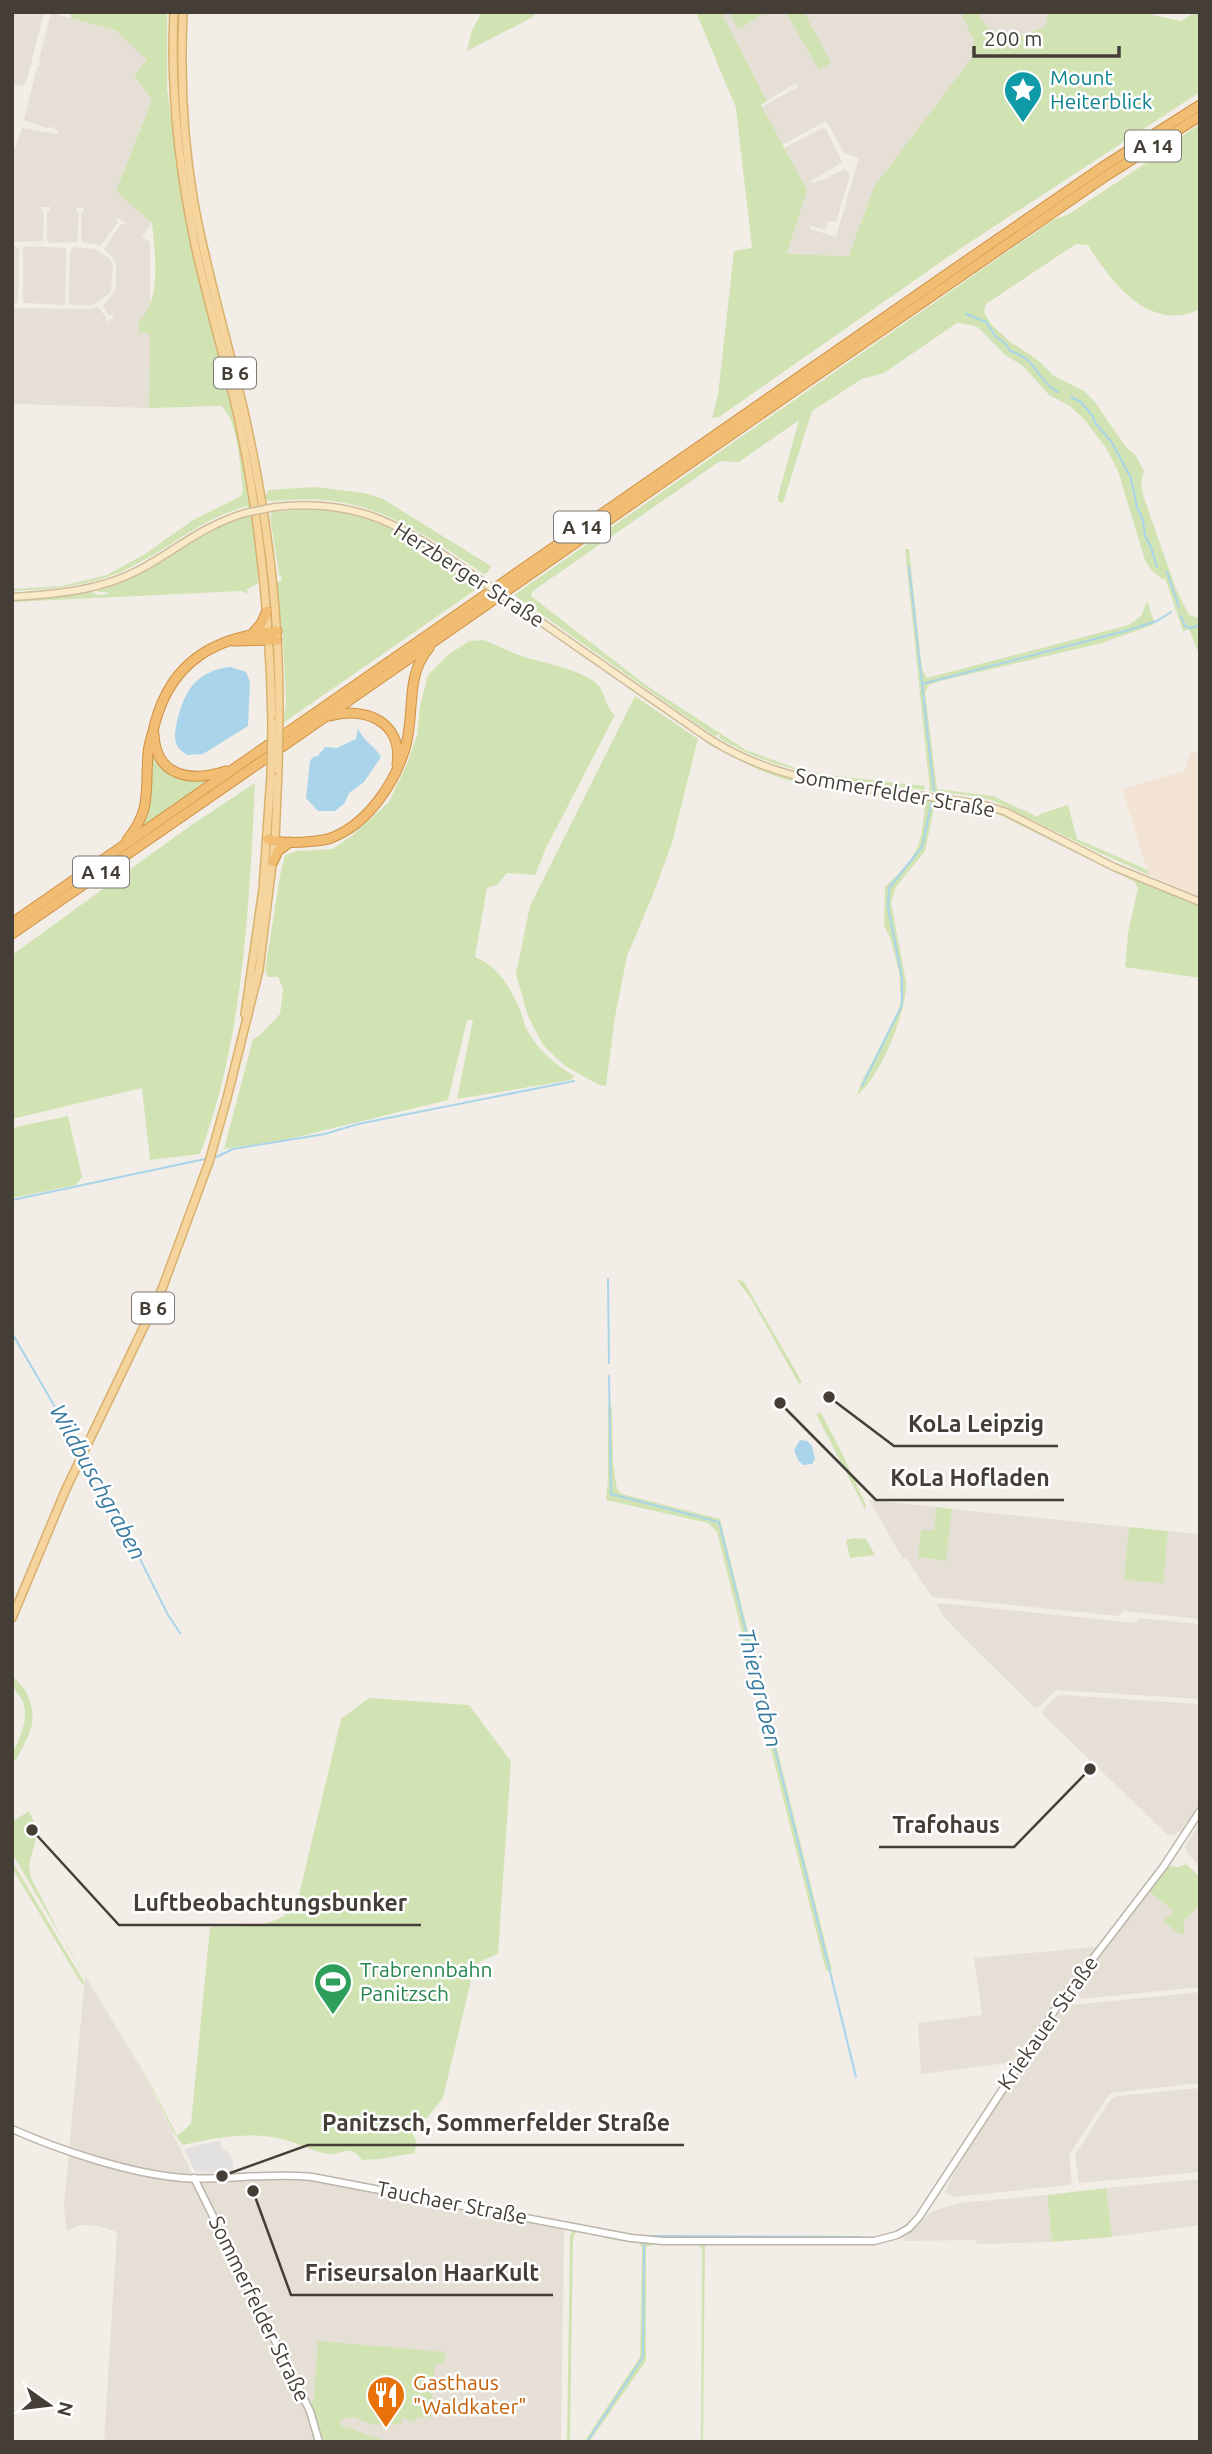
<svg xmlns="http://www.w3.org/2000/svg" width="1212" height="2454" font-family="Ubuntu,sans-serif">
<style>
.residential{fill:#e5dfd6}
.commercial{fill:#f2e3d4}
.green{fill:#d1e3b3}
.parking{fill:#e3e1df}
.water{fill:#a9d4e9}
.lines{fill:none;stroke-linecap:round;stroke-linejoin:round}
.stream{stroke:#a9d4e9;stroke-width:2}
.tertiary-casing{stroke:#bcb5ab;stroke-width:9}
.secondary-casing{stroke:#cebc9a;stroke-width:9}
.primary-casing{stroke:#d9b16e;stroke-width:10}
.motorway-casing{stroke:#cf9144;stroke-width:11}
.tertiary{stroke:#fff;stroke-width:6}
.secondary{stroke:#faeac9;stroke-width:6}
.primary{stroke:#f5d59d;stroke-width:7}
.motorway{stroke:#f1bd73;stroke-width:9}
.secondary-bridge-casing{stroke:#cebc9a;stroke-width:9;stroke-linecap:butt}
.primary-bridge-casing{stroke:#d9b16e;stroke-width:10;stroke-linecap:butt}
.secondary-bridge{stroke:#faeac9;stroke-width:6}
.primary-bridge{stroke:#f5d59d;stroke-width:7}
.labels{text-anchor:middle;stroke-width:5;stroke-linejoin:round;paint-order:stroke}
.shield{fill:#fff;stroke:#7c7873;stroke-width:2}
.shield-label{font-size:19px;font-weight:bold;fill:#443e37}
.culture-label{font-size:21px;fill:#0d838f;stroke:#fff;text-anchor:start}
.street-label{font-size:21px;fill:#443e37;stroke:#fff}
.leisure-label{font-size:21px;fill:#27864d;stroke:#fff;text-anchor:start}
.food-label{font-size:21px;fill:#c56008;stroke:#fff;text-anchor:start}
.water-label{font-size:23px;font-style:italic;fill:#387b9f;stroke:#fff}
.leader{fill:none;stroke:#443e37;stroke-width:2.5}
.callout-dot{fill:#443e37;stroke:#fff;stroke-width:2.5}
.callout-label{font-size:23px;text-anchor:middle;font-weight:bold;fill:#443e37;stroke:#fff;stroke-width:5;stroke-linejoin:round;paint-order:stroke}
</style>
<rect width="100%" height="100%" fill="#f2eee7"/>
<g class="residential">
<path d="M12,12H44L26,83L22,86L12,85Z"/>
<path d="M721,12H1049L1045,27L1010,39L849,256L787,254L807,190L784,148L822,128L826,129L842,162L811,181L813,183L820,179L821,181L844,169L849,172V179L836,222L828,221L825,230L811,226L810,229L836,237L859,158L844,153L826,121L782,145L762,107L798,87L796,83L767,101Z"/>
<path d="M51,13L117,31L148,60L134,76L152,100L116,191L152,222L142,237L150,242V312L139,322V333L150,332L149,408L12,404V308L91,309L98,307L106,317V322L114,318L112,315L109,316L103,306L116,289V264L113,258L104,249L121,224L123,225L125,223L117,218L116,220L118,222L101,245L84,243L81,240V212H84V208H76V211L79,212L77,242L50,243L47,240V212L50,211L51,207H42L41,211H44L43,241L12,242V156L22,128L57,134L58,131L53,127L47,128L24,120L37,67L40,66L39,59Z"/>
<path d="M12,246L19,248L18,302L15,304H12Z"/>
<path d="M26,246L66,248L65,305L23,303V248Z"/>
<path d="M74,247L95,249L110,259L113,266L111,292L93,305H71L69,303L70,251Z"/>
<path d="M869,1500L936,1507L934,1532L921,1530L918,1557L945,1561L952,1509L1129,1527L1125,1580L1162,1583L1168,1531L1200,1534V1619L1123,1611L1119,1616L932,1597L906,1558L903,1559Z"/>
<path d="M939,1603L1135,1623L1140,1618L1200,1624V1699L1056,1690L1038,1708H1035L961,1635L944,1617L937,1605Z"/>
<path d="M1061,1695L1200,1704V1803L1182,1830L1172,1836L1168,1835L1042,1714L1043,1710L1054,1698Z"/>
<path d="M1200,1821V1867L1187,1853L1185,1847Z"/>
<path d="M1148,1891L1174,1911L1184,1934V1921L1200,1905V1987L1082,1999L1072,1992Z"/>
<path d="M1094,1947L1096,1948L1015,2062L921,2074L918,2023L982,2015L974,1958Z"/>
<path d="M85,1977L141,2068L192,2173L258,2172L294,2179L304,2178L562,2228L564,2231L561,2442H104L117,2232L98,2226L80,2225L68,2231L66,2230L64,2206Z"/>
<path d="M1200,1992V2083L1110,2093L1069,2155L1072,2183L1070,2185L953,2197L945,2192L955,2171L1004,2093L1062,2006Z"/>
<path d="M1200,2088V2172L1079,2183L1075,2155L1109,2102L1117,2096Z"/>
<path d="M1200,2179V2225L1112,2237L1106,2188Z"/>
<path d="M1047,2195L1052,2242L977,2244L976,2240L904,2241L903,2238L931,2212L940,2209L960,2203Z"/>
</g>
<path class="commercial" d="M1200,750V897L1149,875L1122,789L1185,771L1190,753Z"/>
<g class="green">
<path d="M70,12H167V89L187,228L236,423L258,549L259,583L247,589L248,594L242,591L12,602V599L62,596L91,591L97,595L108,594L107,592H98L97,590L196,536L244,515L250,516L248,506C204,517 173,546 133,566C95,586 55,589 12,591V589L62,586L107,575L145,554L193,520L241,496L243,489C240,468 238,419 221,406L149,408L150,333H139V322C162,299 155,253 152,223L116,191L152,100L134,75L147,60L117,31L71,18Z"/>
<path d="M482,12H536L533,17L467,51L472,30Z"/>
<path d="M696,12H721L767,101L761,105L807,190L787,254L849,256L874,187L974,55L971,53L974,41L961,12H977C989,36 995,26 1010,39L1045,27L1049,12H1140L1181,21L1195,12H1200V92L958,250L719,417L712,418L718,395L734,251L752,248L736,108Z"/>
<path d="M729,12H767L738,29Z"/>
<path d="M786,12H804L831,63L819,70Z"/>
<path d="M1200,124V309C1150,334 1111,282 1088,245L1076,244L986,304L984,312L991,324L1009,341L1039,361L1054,376L1084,391L1095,402L1125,446L1136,456L1144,471L1141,483L1144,498L1176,589L1189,615L1200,618V657L1189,629L1183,631L1165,578L1162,579L1151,570L1145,560L1118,471L1106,448L1084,419L1070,406L1049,395L1024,367L1004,354L981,330L975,326L957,323L884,373L862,379L812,411L783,503L778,502V496L799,420L739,462L720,461L533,591L531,596L647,686L746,750L798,769L827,775L925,786L924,790C853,781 781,776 719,738L720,735L717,734L716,737L698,725L514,595L1053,220L1069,214L1158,155L1169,145Z"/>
<path d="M314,487L365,493L383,499L491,566L488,572L484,574C433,540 386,505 323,500C304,498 287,501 268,501L265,497L268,490Z"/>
<path d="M314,509C379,514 431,546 481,586L283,723L286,704L283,639L276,582L281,581L282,578L279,574L270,517L272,512Z"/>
<path d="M905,549H909L922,669L927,678L1129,625L1141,616L1147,601L1155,624L1102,643L940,681L929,685L925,692L937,789L993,796L1038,817L1040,814L1068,805L1077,839L1148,870L1149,875L1089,848L994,801L974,796L930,791Z"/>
<path d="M483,640C497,645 510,652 524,657C545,663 579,669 596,683C607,693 604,706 615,715L546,848L535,875L507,873L497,885L487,888L475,957C497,965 511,988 520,1010C523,1018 525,1028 530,1035C541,1053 557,1065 574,1076L571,1080L457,1099L473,1020H467L448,1100L285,1140L224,1149L253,1039L260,1035L280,1014L283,989L278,977H268L265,970L280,876L285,855L297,851L333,849L351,836L389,802L407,764L417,735L420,706L428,675L448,655L469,641Z"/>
<path d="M635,696L698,739L672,843L652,897L627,956L615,1017L606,1086L599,1085L565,1066L543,1045L528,1016L516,974L530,906Z"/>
<path d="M706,740L746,762L797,780L968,805L1006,815L1114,870L1200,905V978L1125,967L1128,933L1138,888L1135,882L994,812L967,807L935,804L925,851L896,887L891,902L906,982C907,1011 881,1077 857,1095L861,1083L898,1012L901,999L899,972L891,940L884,925L885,887C907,865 920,855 923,822C924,814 927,809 922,801C876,794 826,792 781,778C754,770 732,755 706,743Z"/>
<path d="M151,742L166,768L207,781L140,828Z"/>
<path d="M255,783C249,908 244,1036 200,1154L150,1160L142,1088L12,1119V955L190,826Z"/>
<path d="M68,1116L82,1177L76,1185L12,1198V1128Z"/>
<path d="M736,1279L744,1282L802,1382L799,1384L750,1297Z"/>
<path d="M608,1407H612L613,1462L617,1489L622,1494L720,1519L832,1970L826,1971L717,1532L708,1523L606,1500L608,1480Z"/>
<path d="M821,1413L842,1453L866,1505L865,1509L816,1414Z"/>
<path d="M936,1507L952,1509L946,1561L918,1557L921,1530L934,1531Z"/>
<path d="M1129,1527L1168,1531L1163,1583L1124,1580Z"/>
<path d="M855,1538L866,1539L875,1555L850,1558L846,1540Z"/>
<path d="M12,1677C29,1687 38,1715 29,1734C26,1742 20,1751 16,1760H14L12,1756C18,1740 30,1720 23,1702C18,1691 12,1691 12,1677Z"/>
<path d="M369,1698L469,1705L511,1761L498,1954L481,1961L473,1972L443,2098L413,2135L416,2140L415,2153L380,2159L362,2160C348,2142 346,2155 329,2154C313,2152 298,2143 282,2139C250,2131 213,2138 183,2145L173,2132L142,2068L60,1935L12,1853V1822L29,1811L38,1831L29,1865L31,1878L60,1934L144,2071L177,2136L191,2124L210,1927C241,1926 277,1931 297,1903L341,1719Z"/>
<path d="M12,1861L84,1982L83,1986L12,1868Z"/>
<path d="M1186,1864L1200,1877V1905L1184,1921V1934H1180L1163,1921L1174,1911L1148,1891L1167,1866L1179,1867Z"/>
<path d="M1106,2188L1112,2237L1052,2242L1047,2195Z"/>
<path d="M574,2230L705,2243L703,2442H701L702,2249L698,2245H653L646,2247V2361L589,2442H584L640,2357L642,2248L639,2243L614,2240L579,2231L575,2233L573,2241L570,2442H567L570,2235Z"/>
<path d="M318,2341L445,2352L444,2364H435L431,2418L419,2417L413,2422L402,2417L401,2424L374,2425L353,2417L340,2419L341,2426C356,2428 367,2437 381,2439V2442H322L310,2405L314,2398Z"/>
</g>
<path class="parking" d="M221,2140V2147L230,2154L233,2161V2172H199L195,2171L184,2149Z"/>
<g class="water">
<path d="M231,667L246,672L250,682L248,726L203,754L187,755C182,751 178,749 176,743C172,730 183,696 192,686C202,674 216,668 231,667Z"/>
<path d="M358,728C361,739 376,747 381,757L364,782L349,793L344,804L335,811H318L306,798L310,761L313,757L318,756L325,747L337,748L356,739Z"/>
<path d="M800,1440L807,1441L812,1446L815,1459L812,1464L803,1465L798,1460L794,1450Z"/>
</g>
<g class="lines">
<g class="stream">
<path d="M966,314L986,322L996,337L1005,343L1010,351C1038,359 1036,380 1058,392"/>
<path d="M1071,397L1081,402L1092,415L1096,424L1111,441L1131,478L1137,507L1143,520L1145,536L1151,547L1157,567"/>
<path d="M909,567L934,791"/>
<path d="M1167,572L1179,607"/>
<path d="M1181,616L1185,626L1190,628L1200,625"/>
<path d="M922,684L1129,630L1157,621L1171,612"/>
<path d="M862,1086L902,1005V978L888,907L889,888L922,847L932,801"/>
<path d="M214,1158L233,1149L325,1134L358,1124L574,1081"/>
<path d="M12,1200L205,1159"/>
<path d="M608,1279L609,1363"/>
<path d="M12,1333L80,1450"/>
<path d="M609,1376L611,1494L719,1522L856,2077"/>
<path d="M86,1457L125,1529L168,1615L180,1633"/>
<path d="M645,2236L861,2237"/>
<path d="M587,2442L643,2357L644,2243"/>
</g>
<defs>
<g id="tertiary">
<path d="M12,2129C59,2150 131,2174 183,2178C226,2181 269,2172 312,2177L631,2238L663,2241H874L897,2235L909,2228L919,2217L1062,1999L1164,1866L1200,1811"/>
<path d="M194,2178L310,2411L319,2442"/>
</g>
<g id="secondary">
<path d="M275,507C358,497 405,527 470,573"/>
<path d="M12,597C57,594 99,591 139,570C178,549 200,527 245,513"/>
<path d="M524,610L705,736C776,783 848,786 930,797C949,800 969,801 988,806L1006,812L1114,867L1200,902"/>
</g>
<g id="primary">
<path d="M174,12C170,90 179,169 195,245C208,304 226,362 239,421C260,520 270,620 272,722"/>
<path d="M183,12C180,76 183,140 194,203C207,275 229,345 245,416C267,514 280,616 279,717"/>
<path d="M245,1014L263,889L271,775"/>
<path d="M12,1618L66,1489L162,1289L209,1162L227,1098L259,970L275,841L278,770"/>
</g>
<g id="motorway">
<path d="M253,633L261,624L267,611"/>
<path d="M234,641L277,640"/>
<path d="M330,716C365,706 403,722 397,764"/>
<path d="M154,734C156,778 192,782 226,771"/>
<path d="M282,736L960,265L1101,168L1200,105"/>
<path d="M282,747L807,382L1106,176L1200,116"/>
<path d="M268,839C280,843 292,843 305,842C314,841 323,841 331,838C368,824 396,782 406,745C415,712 405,676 429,648"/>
<path d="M127,840C152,810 145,790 148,754C148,744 153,734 155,723C172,660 216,637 277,631"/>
<path d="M273,862L278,851L290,842"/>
<path d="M12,923L268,745"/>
<path d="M12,934L268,757"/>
</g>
</defs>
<use href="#tertiary" class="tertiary-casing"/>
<use href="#secondary" class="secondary-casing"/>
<use href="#primary" class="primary-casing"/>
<use href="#motorway" class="motorway-casing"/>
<use href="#tertiary" class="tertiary"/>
<use href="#secondary" class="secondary"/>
<use href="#primary" class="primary"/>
<use href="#motorway" class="motorway"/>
<defs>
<g id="secondary-bridge">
<path d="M245,513L275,507"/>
<path d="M470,573L524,610"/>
</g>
<g id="primary-bridge">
<path d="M278,770L279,717"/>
<path d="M271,775L272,722"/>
</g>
</defs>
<use href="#secondary-bridge" class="secondary-bridge-casing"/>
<use href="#primary-bridge" class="primary-bridge-casing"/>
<use href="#secondary-bridge" class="secondary-bridge"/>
<use href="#primary-bridge" class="primary-bridge"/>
</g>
<defs>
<symbol id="sight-pin" viewBox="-11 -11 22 30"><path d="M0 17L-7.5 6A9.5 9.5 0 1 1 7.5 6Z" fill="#0f9aa8" stroke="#fff"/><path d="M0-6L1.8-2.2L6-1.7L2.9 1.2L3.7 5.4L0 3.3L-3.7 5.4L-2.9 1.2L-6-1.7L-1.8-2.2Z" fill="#fff"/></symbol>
<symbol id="stadium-pin" viewBox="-11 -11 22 30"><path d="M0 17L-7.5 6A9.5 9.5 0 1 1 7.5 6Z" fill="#2e9e5b" stroke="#fff"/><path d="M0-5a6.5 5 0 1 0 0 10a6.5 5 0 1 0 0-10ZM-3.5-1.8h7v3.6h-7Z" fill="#fff"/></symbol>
<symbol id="restaurant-pin" viewBox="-11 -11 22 30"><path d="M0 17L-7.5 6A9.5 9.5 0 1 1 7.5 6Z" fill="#e8710a" stroke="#fff"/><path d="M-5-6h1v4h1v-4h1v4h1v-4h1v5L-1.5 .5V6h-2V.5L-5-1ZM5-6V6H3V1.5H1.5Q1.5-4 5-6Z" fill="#fff"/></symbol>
</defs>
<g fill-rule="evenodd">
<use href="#sight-pin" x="1001" y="68" width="44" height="60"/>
<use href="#stadium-pin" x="311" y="1960" width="44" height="60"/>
<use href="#restaurant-pin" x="364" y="2373" width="44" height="60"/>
</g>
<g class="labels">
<g class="shield">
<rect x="1125" y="130.5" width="56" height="31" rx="5"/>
<rect x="214" y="357.5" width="42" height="31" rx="5"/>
<rect x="554" y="511.5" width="56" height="31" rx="5"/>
<rect x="73" y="856.5" width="56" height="31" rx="5"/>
<rect x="132" y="1292.5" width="42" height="31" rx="5"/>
</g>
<g class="shield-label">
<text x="1153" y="153">A 14</text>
<text x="235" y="380">B 6</text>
<text x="582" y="534">A 14</text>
<text x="101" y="879">A 14</text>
<text x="153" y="1315">B 6</text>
</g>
<g class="culture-label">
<text x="1050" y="85">Mount<tspan x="1050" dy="24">Heiterblick</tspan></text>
</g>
<g class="street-label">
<text transform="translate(469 575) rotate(33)" y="7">Herzberger Straße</text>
<text transform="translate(895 793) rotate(10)" y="7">Sommerfelder Straße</text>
<text transform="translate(1048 2023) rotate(-55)" y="7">Kriekauer Straße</text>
<text transform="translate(452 2203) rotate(11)" y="7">Tauchaer Straße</text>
<text transform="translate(259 2309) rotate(64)" y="7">Sommerfelder Straße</text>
</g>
<g class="leisure-label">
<text x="360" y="1977">Trabrennbahn<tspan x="360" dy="24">Panitzsch</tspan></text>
</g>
<g class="food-label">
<text x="413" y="2390">Gasthaus<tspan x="413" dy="24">"Waldkater"</tspan></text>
</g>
<g class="water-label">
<text transform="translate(98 1482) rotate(61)" y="8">Wildbuschgraben</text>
<text transform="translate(760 1688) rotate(76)" y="8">Thiergraben</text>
</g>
</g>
<path class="leader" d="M829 1397L894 1446H1058M780 1403L876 1500H1064M1090 1769L1014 1847H879M32 1830L119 1925H421M222 2176L308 2145H684M253 2191L291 2295H553"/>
<g class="callout-dot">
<circle cx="829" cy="1397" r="7"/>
<circle cx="780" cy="1403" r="7"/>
<circle cx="1090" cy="1769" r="7"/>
<circle cx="32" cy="1830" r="7"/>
<circle cx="222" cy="2176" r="7"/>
<circle cx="253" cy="2191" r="7"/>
</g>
<g class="callout-label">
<text x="976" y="1432">KoLa Leipzig</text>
<text x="970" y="1486">KoLa Hofladen</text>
<text x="946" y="1833">Trafohaus</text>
<text x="270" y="1911">Luftbeobachtungsbunker</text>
<text x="496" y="2131">Panitzsch, Sommerfelder Straße</text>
<text x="422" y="2281">Friseursalon HaarKult</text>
</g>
<rect width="1212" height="2454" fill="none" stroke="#443e37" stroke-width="28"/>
<g transform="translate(49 2405) rotate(104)" stroke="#ffffff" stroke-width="5" paint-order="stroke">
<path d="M0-5L12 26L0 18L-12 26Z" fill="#443e37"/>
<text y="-10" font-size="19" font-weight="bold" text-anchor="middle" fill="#443e37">N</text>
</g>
<path d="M974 46v10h145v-10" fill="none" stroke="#443e37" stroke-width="3.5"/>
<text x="984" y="46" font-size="21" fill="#443e37" stroke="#ffffff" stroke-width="5" paint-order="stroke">200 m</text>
</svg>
